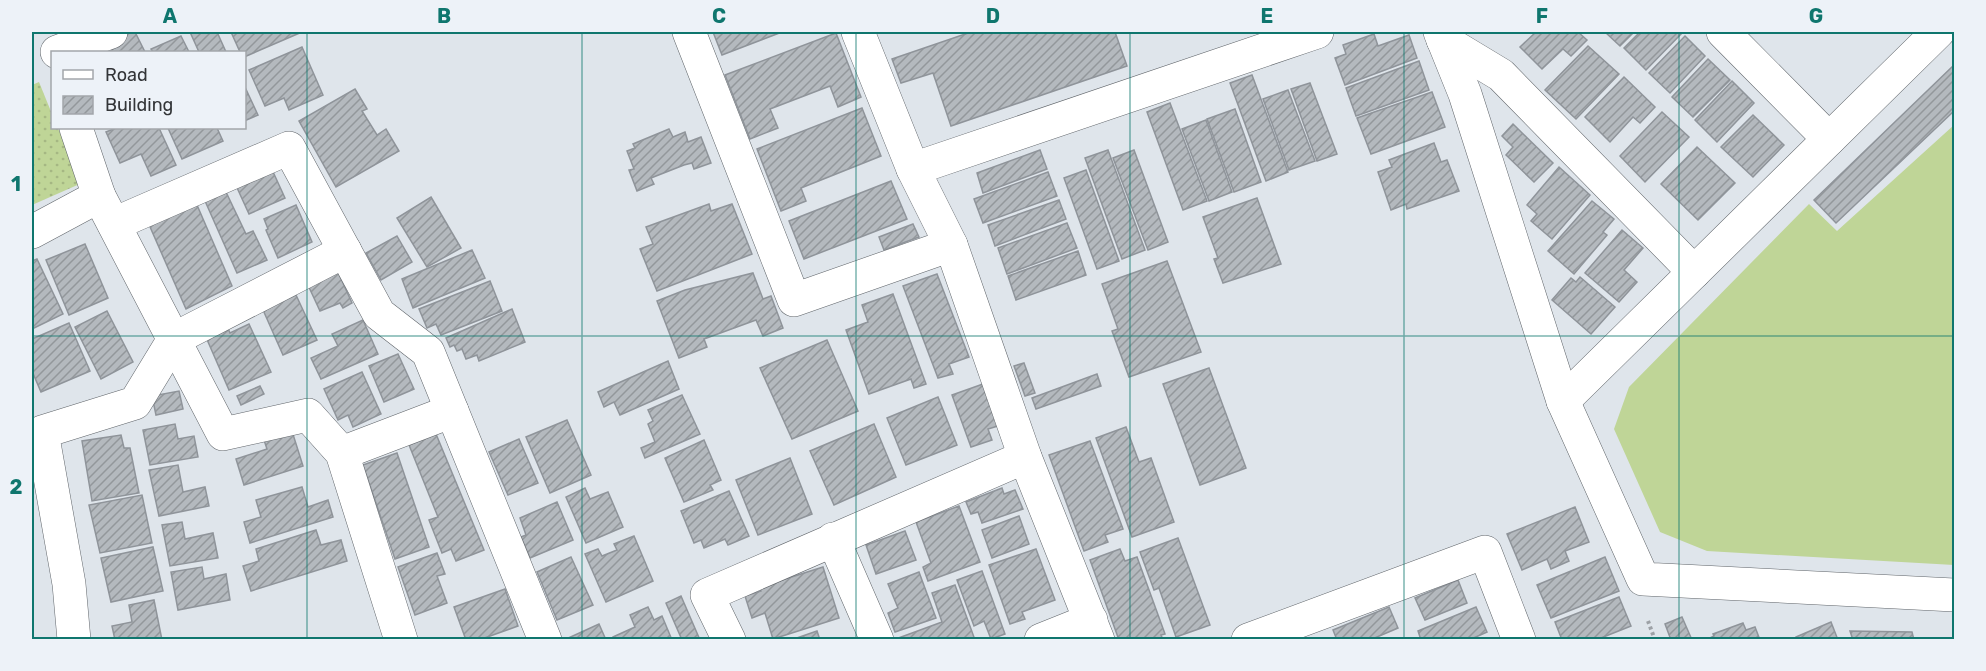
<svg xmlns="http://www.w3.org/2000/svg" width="1986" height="671" font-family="Rubik,sans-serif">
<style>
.grass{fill:url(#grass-dots)}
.pitch{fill:#bfd597}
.building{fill:url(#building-hatch);stroke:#8f949a;stroke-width:1.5}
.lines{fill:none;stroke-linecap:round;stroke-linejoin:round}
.minor-casing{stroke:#60656a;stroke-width:34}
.path{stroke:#9da1a6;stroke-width:4;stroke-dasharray:3 3;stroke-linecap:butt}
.minor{stroke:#fff;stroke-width:33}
.grid{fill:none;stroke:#0f766e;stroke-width:1.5;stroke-opacity:0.55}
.neatline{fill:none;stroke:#0f766e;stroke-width:2}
.grid-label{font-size:20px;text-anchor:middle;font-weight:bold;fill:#0f766e}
</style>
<defs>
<pattern id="grass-dots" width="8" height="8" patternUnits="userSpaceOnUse" patternTransform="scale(1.5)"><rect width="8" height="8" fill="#bfd597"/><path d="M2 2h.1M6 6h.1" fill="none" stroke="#a5b783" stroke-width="1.8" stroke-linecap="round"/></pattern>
<pattern id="building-hatch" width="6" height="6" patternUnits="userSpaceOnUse" patternTransform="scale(1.5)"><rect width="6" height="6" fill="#b4b9be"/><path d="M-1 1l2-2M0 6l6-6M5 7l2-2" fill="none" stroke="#93979b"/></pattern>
</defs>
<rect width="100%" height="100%" fill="#dfe5eb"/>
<path class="grass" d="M39,82L52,114V128H58L82,183L32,205V85Z"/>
<path class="pitch" d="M1954,125V565L1707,551L1660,532L1614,429L1629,387L1809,204L1837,231Z"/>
<g class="building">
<path d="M131,32H135L145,52H83Z"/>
<path d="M190,32H217L226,52H199Z"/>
<path d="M231,32H302L244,57V52H240Z"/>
<path d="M713,32H782L722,55Z"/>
<path d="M971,32H1115L1127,66L951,126L933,73L901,83L892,59Z"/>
<path d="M1536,32H1578L1587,40L1571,56L1563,49L1542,69L1520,47Z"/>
<path d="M1605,32H1634L1620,46Z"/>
<path d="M1640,32H1681L1682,33L1646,70L1624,48Z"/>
<path d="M836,33L861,97L838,107L830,86L770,109L778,128L750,139L725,75Z"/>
<path d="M1374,34L1378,46L1409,35L1417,58L1345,85L1335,58L1346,54L1343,45Z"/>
<path d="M181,36L189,52H153L151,49Z"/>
<path d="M1685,36L1705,56L1670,93L1649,73Z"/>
<path d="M1588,46L1619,74L1576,119L1545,90Z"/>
<path d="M302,47L323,95L289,110L284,98L265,106L249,70Z"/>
<path d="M1708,59L1730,80L1693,117L1672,97Z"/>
<path d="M1419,61L1429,90L1356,116L1346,88Z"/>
<path d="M1954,65V111L1836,223L1814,200Z"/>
<path d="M1252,75L1288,172L1266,181L1230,83Z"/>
<path d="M1624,77L1655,107L1640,123L1633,117L1610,142L1585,117Z"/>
<path d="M1732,81L1754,103L1717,142L1695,120Z"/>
<path d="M1310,83L1337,154L1317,161L1291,89Z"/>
<path d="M244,85L258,115L244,121Z"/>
<path d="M355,89L367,109L362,111L377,135L386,129L399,151L336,187L299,121Z"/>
<path d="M1288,90L1315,161L1289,170L1263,99Z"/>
<path d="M1432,92L1445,127L1371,154L1357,118Z"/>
<path d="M1170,103L1207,201L1183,210L1147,112Z"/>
<path d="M862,108L881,156L801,188L806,201L781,211L757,149Z"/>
<path d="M1235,109L1261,182L1234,192L1207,119Z"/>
<path d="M1662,112L1689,137L1645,182L1620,156Z"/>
<path d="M1753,115L1784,145L1753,177L1721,147Z"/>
<path d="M1206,120L1232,192L1209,201L1182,129Z"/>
<path d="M1513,124L1553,163L1534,182L1506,155L1513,147L1502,136Z"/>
<path d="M116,128H159L176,165L151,176L141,154L120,163L106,132Z"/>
<path d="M168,128H217L223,141L182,159Z"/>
<path d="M669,129L673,137L685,132L688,142L701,137L711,163L694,169L692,163L684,165L651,178L654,184L637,191L629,170L634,169L627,151L635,148L633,144Z"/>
<path d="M1434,143L1441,162L1447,160L1459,191L1407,209L1406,204L1391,210L1378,172L1392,167L1389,160Z"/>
<path d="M1697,147L1735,183L1698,220L1661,184Z"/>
<path d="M1040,150L1047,169L983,193L977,173Z"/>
<path d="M1108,150L1145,250L1122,259L1085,158Z"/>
<path d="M1134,150L1168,242L1148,250L1113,158Z"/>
<path d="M269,163L285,198L249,214L233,179Z"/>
<path d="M1559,167L1590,195L1552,239L1531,221L1537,214L1527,205Z"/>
<path d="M1086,170L1119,261L1097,269L1064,178Z"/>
<path d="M1048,172L1057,196L983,223L974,199Z"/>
<path d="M891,181L907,219L804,259L789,221Z"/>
<path d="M226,192L246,234L253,231L267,260L237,273L205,201Z"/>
<path d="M431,197L461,248L427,267L397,218Z"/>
<path d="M1257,198L1281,264L1223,283L1214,259L1218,258L1203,217Z"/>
<path d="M1059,200L1066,219L995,246L988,225Z"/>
<path d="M1592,201L1614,219L1603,232L1607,235L1574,274L1548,251Z"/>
<path d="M709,204L711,211L732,204L752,254L657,291L640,249L653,244L646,227Z"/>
<path d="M197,205L232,286L186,309L147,220Z"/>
<path d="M296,205L312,242L278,258L266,230L268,229L264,219Z"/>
<path d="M1067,223L1077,248L1007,274L998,248Z"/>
<path d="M913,224L919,237L884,250L879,237Z"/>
<path d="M1622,230L1643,248L1624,270L1637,282L1619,302L1585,273Z"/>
<path d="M397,236L412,262L381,280L366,253Z"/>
<path d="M85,244L108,298L69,315L46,260Z"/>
<path d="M472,250L485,278L413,308L402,279Z"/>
<path d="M1078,251L1086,275L1016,300L1008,276Z"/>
<path d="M37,259L63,314L32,329V261Z"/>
<path d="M1167,261L1201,352L1129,377L1112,331L1118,329L1102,284Z"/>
<path d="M337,270L352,303L343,308L340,303L320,311L307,283Z"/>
<path d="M753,273L763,299L771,296L783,328L763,336L756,320L704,339L707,347L679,358L657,301L685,290Z"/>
<path d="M937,274L969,357L949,364L953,374L938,378L903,286Z"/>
<path d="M1580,277L1615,307L1591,334L1552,300L1571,278L1576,282Z"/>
<path d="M490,281L502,311L441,335L436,324L427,328L419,309Z"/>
<path d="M893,294L926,384L914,388L911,379L869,394L846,330L868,322L862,305Z"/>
<path d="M296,295L317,340L283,355L263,310Z"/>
<path d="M512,309L525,342L479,361L477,355L466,359L462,349L457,351L454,345L450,347L446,338Z"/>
<path d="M107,311L133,362L101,379L75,327Z"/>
<path d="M363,320L378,354L321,379L311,358L338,346L332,334Z"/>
<path d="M69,323L90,371L41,392L32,371V339Z"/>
<path d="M249,324L271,372L229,390L205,335L227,326L230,333Z"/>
<path d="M827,340L858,411L792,439L760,368Z"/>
<path d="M398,354L414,389L384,402L369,366Z"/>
<path d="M668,361L679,389L620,415L614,402L604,407L598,392Z"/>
<path d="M1024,363L1035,393L1025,396L1014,366Z"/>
<path d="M1209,368L1246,468L1200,485L1163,384Z"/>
<path d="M362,372L381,414L353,427L348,415L338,420L324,389Z"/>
<path d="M1097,374L1101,386L1036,409L1032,398Z"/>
<path d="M983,384L998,426L988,429L992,440L971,447L952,395Z"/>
<path d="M260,386L264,394L241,405L237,396Z"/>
<path d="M179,391L183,409L156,415L152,396Z"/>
<path d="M682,395L700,434L645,458L641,448L655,442L648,424L653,421L648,410Z"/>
<path d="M938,397L957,445L906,465L887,418Z"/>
<path d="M567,420L591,475L550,493L526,437Z"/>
<path d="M175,424L178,439L194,436L198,457L150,465L143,430Z"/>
<path d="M874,424L896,477L834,505L810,451Z"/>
<path d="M1126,427L1139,462L1151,458L1174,522L1132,537L1096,438Z"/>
<path d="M291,428L303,466L244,485L236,459L267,449L263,437Z"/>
<path d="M436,434L484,550L456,561L451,549L442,553L429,520L438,517L409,445Z"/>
<path d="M121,435L124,448H130L139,493L92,501L82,441Z"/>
<path d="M519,439L538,483L508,495L489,452Z"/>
<path d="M704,440L721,480L710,485L713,490L684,502L665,458Z"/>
<path d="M1090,441L1123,529L1105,535L1108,542L1084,551L1049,455Z"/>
<path d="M397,453L429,547L395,559L363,465Z"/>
<path d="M790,458L812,514L758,535L736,480Z"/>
<path d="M178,465L183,492L205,487L209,506L159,516L149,470Z"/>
<path d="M302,487L308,507L328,500L333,517L250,543L244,522L261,517L256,500Z"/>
<path d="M585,488L590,499L608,492L623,527L586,543L566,497Z"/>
<path d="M1002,488L1004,494L1015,490L1023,509L982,523L978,512L971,514L966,502Z"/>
<path d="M729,491L749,536L728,545L725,539L704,548L701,540L694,543L681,511Z"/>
<path d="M142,495L152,543L100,553L89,505Z"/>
<path d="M557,502L573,540L530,558L521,537L526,535L520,518Z"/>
<path d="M959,506L980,562L928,581L923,567L931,563L916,522Z"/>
<path d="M1575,507L1589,542L1565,551L1569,561L1551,569L1547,559L1522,570L1507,534Z"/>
<path d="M1019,516L1029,544L992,558L982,530Z"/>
<path d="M182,522L185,539L213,533L218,558L170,566L162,525Z"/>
<path d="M316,530L321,545L341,540L347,561L251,591L243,566L259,561L256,549Z"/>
<path d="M905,531L916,560L876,574L866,545Z"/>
<path d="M634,536L653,581L606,602L585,554L598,549L602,556L617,550L614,544Z"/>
<path d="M1178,538L1210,625L1176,637L1159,588L1154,590L1140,552Z"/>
<path d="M153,547L163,591L111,602L101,558Z"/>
<path d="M1036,549L1055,600L1022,612L1025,619L1010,624L989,565Z"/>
<path d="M1120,549L1125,561L1137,557L1165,634L1161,635L1163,640H1119L1090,560Z"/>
<path d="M437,553L445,574L437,576L447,603L415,615L398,567Z"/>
<path d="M571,557L593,605L557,620L537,572Z"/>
<path d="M1605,557L1619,591L1551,618L1537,585Z"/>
<path d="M202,567L204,579L226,574L230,600L178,610L171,572Z"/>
<path d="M823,567L839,618L773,639L765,613L752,618L745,596L761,591L760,587Z"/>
<path d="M982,571L1005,634L991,639L984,621L974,626L957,580Z"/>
<path d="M919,572L936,618L895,632L888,613L898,608L888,584Z"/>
<path d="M1458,580L1467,603L1425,620L1415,598Z"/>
<path d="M955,585L975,640H893L942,622L932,593Z"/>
<path d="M505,589L518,626L479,640H466L454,607Z"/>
<path d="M681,596L700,640H682L666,603Z"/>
<path d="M1619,597L1631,626L1596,640H1562L1555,622Z"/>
<path d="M154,600L162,640H115L112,626L132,622L129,605Z"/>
<path d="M648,607L654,620L662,616L672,640H614L613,637L635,627L630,615Z"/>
<path d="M1389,607L1398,628L1370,640H1337L1333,630Z"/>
<path d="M1476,607L1487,632L1469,640H1421L1418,631Z"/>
<path d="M1682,617L1692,640H1671L1665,624Z"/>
<path d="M1831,622L1838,640H1797L1796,637Z"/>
<path d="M1743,623L1746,630L1755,627L1760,640H1706L1714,636L1713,634Z"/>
<path d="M599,624L606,640H564Z"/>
<path d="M817,631L820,640H791Z"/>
<path d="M1850,631L1912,632L1914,640H1853Z"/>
</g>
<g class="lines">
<defs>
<g id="minor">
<path d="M689,32L794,300L951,245"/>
<path d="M858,32L913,169L951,245L1025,457L1098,640"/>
<path d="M1440,32L1465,94L1563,401L1643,579L1954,595"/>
<path d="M1723,32L1829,139"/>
<path d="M1443,40L1501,75L1694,272"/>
<path d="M57,52L111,32"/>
<path d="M913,169L1317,32"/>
<path d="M99,196L223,434L308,415L342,453L401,640"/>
<path d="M114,224L289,148L379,314L428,352L545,640"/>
<path d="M32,232L99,196L76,128"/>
<path d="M1563,401L1938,32"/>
<path d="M342,453L452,411"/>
<path d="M833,539L877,640"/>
<path d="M74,640L69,584L42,432L135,403L174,339L345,251"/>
<path d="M729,640L707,595L1025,457"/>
<path d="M1041,640L1091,620"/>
<path d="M1248,640L1485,552L1519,640"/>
</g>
</defs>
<use href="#minor" class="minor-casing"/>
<path class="path" d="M1648,621L1655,640"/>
<use href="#minor" class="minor"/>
</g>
<path class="grid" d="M307,32V640M582,32V640M856,32V640M1130,32V640M1404,32V640M1679,32V640M32,336H1954"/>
<rect width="1986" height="671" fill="none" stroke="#edf2f8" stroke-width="66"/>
<rect x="51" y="51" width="195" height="78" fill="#edf2f8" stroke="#a3a6ab" stroke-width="1.5"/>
<rect x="63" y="70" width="30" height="9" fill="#ffffff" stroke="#a3a6ab" stroke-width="1.5"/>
<text x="105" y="81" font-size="18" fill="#333538">Road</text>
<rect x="63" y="96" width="30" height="18" fill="url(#building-hatch)" stroke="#a3a6ab" stroke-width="1.5"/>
<text x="105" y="111" font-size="18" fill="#333538">Building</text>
<rect x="33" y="33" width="1920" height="605" class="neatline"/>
<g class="grid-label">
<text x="170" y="23">A</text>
<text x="444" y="23">B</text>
<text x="719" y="23">C</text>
<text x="993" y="23">D</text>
<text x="1267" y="23">E</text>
<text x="1542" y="23">F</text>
<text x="1816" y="23">G</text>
<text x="16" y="191">1</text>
<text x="16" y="494">2</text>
</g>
</svg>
